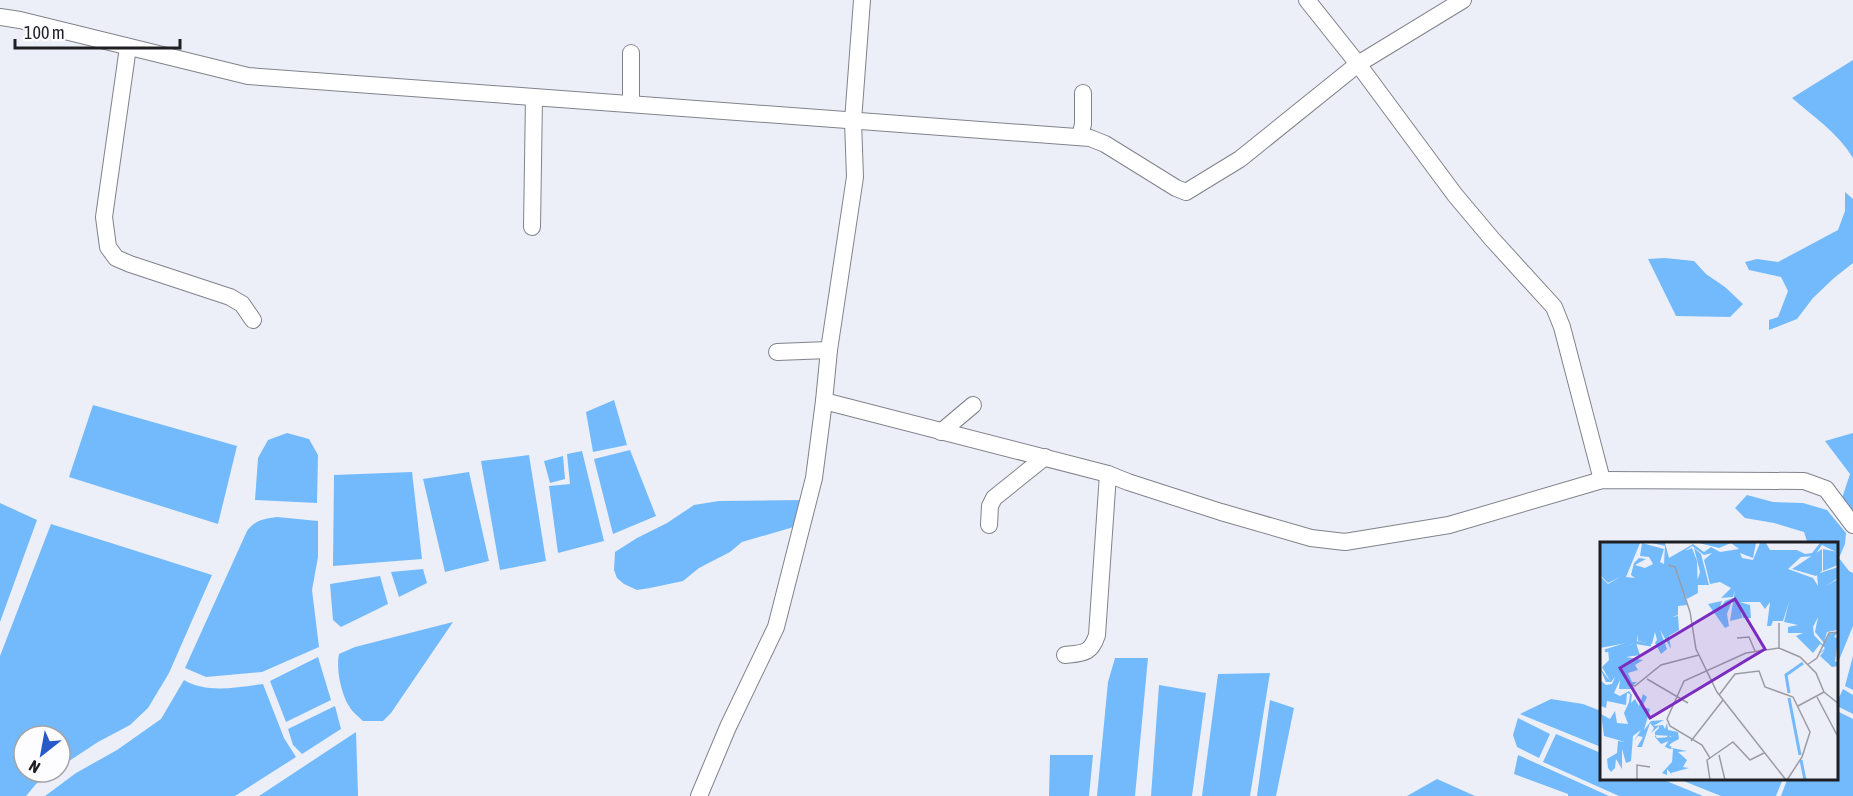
<svg xmlns="http://www.w3.org/2000/svg" width="1853" height="796" font-family="'Asap Condensed',sans-serif">
<style>
.water{fill:#73bafd}
.lines{fill:none;stroke-linecap:round;stroke-linejoin:round}
.minor-casing{stroke:#81838b;stroke-width:18}
.minor{stroke:#fff;stroke-width:16}
.inset-river{fill:none;stroke:#73bafd;stroke-width:3}
.inset-road{fill:none;stroke:#9b9ca3;stroke-width:1.5}
.view{fill:#7b2cbf;fill-opacity:0.15;stroke:#7b2cbf;stroke-width:3}
.inset-edge{fill:none;stroke:#1f1f23;stroke-width:3}
</style>
<rect width="100%" height="100%" fill="#edeff8"/>
<g class="water">
<path d="M1853,60V158C1838,133 1814,117 1792,98Z"/>
<path d="M1845,192L1853,199V263L1834,278L1813,298L1797,319L1769,330V320L1778,317L1788,291L1781,277L1749,270L1745,262L1757,259L1778,262L1838,230L1845,211Z"/>
<path d="M1665,258L1694,261L1706,274L1725,287L1743,304L1730,317L1676,316L1648,259Z"/>
<path d="M614,400L627,445L593,452L586,412Z"/>
<path d="M93,405L237,446L218,524L69,477Z"/>
<path d="M287,433L309,439L318,455L317,503L255,500L258,458L268,440Z"/>
<path d="M1853,433V518L1842,498L1850,474L1825,441Z"/>
<path d="M630,450L656,516L613,534L594,459Z"/>
<path d="M582,451L604,541L558,553L549,486L570,484L567,454Z"/>
<path d="M529,455L546,561L500,570L481,461Z"/>
<path d="M563,456L565,479L550,483L544,461Z"/>
<path d="M412,472L422,559L333,566L334,475Z"/>
<path d="M469,472L489,561L445,572L423,479Z"/>
<path d="M1747,495L1773,502L1803,503L1827,510L1846,533L1845,544L1839,558L1849,571L1853,573V626L1837,665L1836,544H1808L1804,532L1774,523L1745,518L1735,508Z"/>
<path d="M807,500L797,526L742,542L730,552L699,568L683,581L650,588L637,590L624,584L617,578L614,570L615,552L637,538L667,523L694,505L719,501Z"/>
<path d="M0,503L37,520L0,622Z"/>
<path d="M277,517L318,521V557L312,590L319,647L262,672L206,677L185,668L247,531C255,520 264,519 277,517Z"/>
<path d="M51,524L212,575L169,673L148,708L130,725L98,742L60,767V736H24V772H53L36,784L26,796H0V656Z"/>
<path d="M423,569L427,583L399,597L391,572Z"/>
<path d="M380,576L388,604L341,627L333,620L330,584Z"/>
<path d="M453,622L391,713L383,721H363C359,717 352,712 349,706C341,693 336,669 339,654L355,647Z"/>
<path d="M1853,656V690L1845,686Z"/>
<path d="M318,657L331,700L286,722L270,681Z"/>
<path d="M1115,658H1148L1135,796H1097L1108,682Z"/>
<path d="M1270,673L1250,796H1202L1218,674Z"/>
<path d="M184,680C207,694 238,687 263,684L284,738L296,757L235,796H45L76,773L117,750L161,719Z"/>
<path d="M1159,685L1206,693L1192,796H1151Z"/>
<path d="M1843,689L1853,695V714L1837,706V702Z"/>
<path d="M1551,699L1583,704L1601,711V747L1520,714Z"/>
<path d="M1270,700L1294,708L1276,796H1257Z"/>
<path d="M335,706L341,729L302,754L293,745L288,729Z"/>
<path d="M1837,711L1853,719V796H1781L1787,780H1836Z"/>
<path d="M1518,718L1550,734L1539,758L1517,747L1513,735Z"/>
<path d="M356,732L358,796H259Z"/>
<path d="M1556,734L1601,753V780H1664L1703,796H1619L1543,762Z"/>
<path d="M1050,755H1093L1089,796H1049Z"/>
<path d="M1518,755L1609,796H1568V794L1514,774Z"/>
<path d="M1437,779L1475,796H1407Z"/>
<path d="M1681,780H1777L1782,781L1776,796H1721Z"/>
</g>
<g class="lines">
<defs>
<g id="minor">
<path d="M1307,0L1358,64L1455,195L1492,239L1554,307L1562,327L1602,480"/>
<path d="M0,17L20,20L248,76L1090,138L1105,144L1176,188L1186,192L1240,159L1358,64L1463,0"/>
<path d="M128,47L104,217L108,247L116,258L130,264L230,297L242,304L253,320"/>
<path d="M631,53V104"/>
<path d="M1080,137L1083,124V93"/>
<path d="M532,227L534,97"/>
<path d="M777,352L829,350"/>
<path d="M824,401L1108,474L1128,482L1221,512L1311,538L1345,542L1449,525L1602,480L1804,481L1826,489L1853,525"/>
<path d="M941,432L973,405"/>
<path d="M989,525L990,506L994,498L1045,457"/>
<path d="M1065,655C1083,653 1091,654 1097,635L1108,474"/>
<path d="M699,796L728,727L776,627L814,478L824,401L829,350L855,177L853,121L862,0"/>
</g>
</defs>
<use href="#minor" class="minor-casing"/>
<use href="#minor" class="minor"/>
</g>
<g transform="translate(1600 542)">
<rect width="238" height="238" fill="#edeff8"/>
<path d="M0,1H40L26,35L35,36L31,33L34,21L39,16L46,17L35,23L45,26L53,22L49,15L40,14L42,1L64,7L60,20L64,22L65,4L52,1H65L69,16L93,2L104,10L111,5L120,10L139,7L131,1L119,6L99,1H156L153,16L140,11L142,16L153,18L160,1H166L170,8H197L205,12L212,11L220,1H238V11L222,3L214,14L201,15L188,27L213,36L218,44L217,32L238,25V36L226,44L238,37V88L227,90L224,101L215,90L218,75L213,85L214,93L223,103L229,92L238,90L234,95L238,96L235,120L238,119V124L232,125L220,114L225,108L218,113L225,106L220,102L213,111L196,94L203,91H188V85L198,83L184,80L189,60L183,79H173L171,84H167L170,60L165,67L160,60H140L150,63L151,76H143L141,68L142,76L130,79L135,48L133,55L121,56L131,46L120,40L110,42L104,18L112,11L104,13L92,4L85,9L92,6L97,19L98,51L87,57L84,52L87,63L78,64V73L72,75L78,74L79,88L69,94L71,107L60,88L67,107L61,112L55,101L57,98L55,90L52,102L38,99V92L37,99L0,106V34L8,42L20,35L8,41L0,33ZM94,6L101,12L109,43H96L100,30ZM222,7V29L216,34L192,27ZM223,7L237,10L238,23L223,29ZM133,56L127,72L129,84L125,86L108,62L122,59L119,68L125,59ZM36,101L40,113L26,115L43,118L35,123L38,128L28,131L32,140H37L32,144L35,147H19L20,138L14,151L20,154L29,149L32,153L31,161L35,157L39,164L43,152L47,155L42,165L50,167L44,188L51,179L64,178L53,184L63,183L65,187L67,181L68,188L78,190L79,197L68,203L72,199L71,194L55,193L57,196L71,195L67,205L87,209L78,210L87,218L83,225L89,226L71,231L73,234L67,227V233L62,231L72,220L73,207L66,205L69,199L61,202L55,195V190L59,186V184L51,191L54,186L50,181L42,205H37L43,195L38,194L34,199L41,188L33,194L31,219L26,221L22,207V227L16,217L15,226L11,230L8,226L7,217L17,211L18,199L25,200L4,194L1,172L10,177L15,169L17,181L28,182L24,171L29,160L30,152L27,151L26,163L7,159L6,166L1,164L0,138L6,143L12,142L15,135L11,140H6L0,126L10,139L2,125L9,118L8,108Z" fill="#73bafd"/>
<path class="inset-river" d="M5,109L33,100L51,103M189,151L186,133L203,121M189,156L200,213M67,195L72,197L67,204L71,206M201,218L205,238"/>
<path class="inset-road" d="M68,23L75,25L90,70L96,107L117,150L186,238M137,96L149,95L155,109M179,106V81M207,123L217,116L229,91L239,90M47,137L88,161M27,142L35,144L61,123L99,113M119,153L135,132L159,129L165,145L193,155L210,190L202,215L187,238M217,155L237,193M198,164L224,150M91,199L123,158M119,213L125,238M110,216L133,200L150,218L164,211M37,238V223L50,225M110,238L107,218L110,216L102,203L70,184L67,177L84,139L146,111L179,106L200,115L216,131L224,150L239,162"/>
<path class="view" d="M135,57L165,107L50,176L20,126Z"/>
<rect width="238" height="238" class="inset-edge"/>
</g>
<g transform="translate(42 754) rotate(211)"><circle r="28" fill="#fdfdff" stroke="#a4a4a7" stroke-width="1.5"/>
<path d="M0-4.5L10 22L0 15L-10 22Z" fill="#275ac8"/>
<text y="-9" font-size="16" font-weight="bold" text-anchor="middle" fill="#1f1f23">N</text>
</g>
<path d="M15 39v9h165v-9" fill="none" stroke="#1f1f23" stroke-width="3"/>
<text x="24" y="39" font-size="18" fill="#1f1f23" stroke="#fdfdff" stroke-width="4.5" paint-order="stroke">100 m</text>
</svg>
